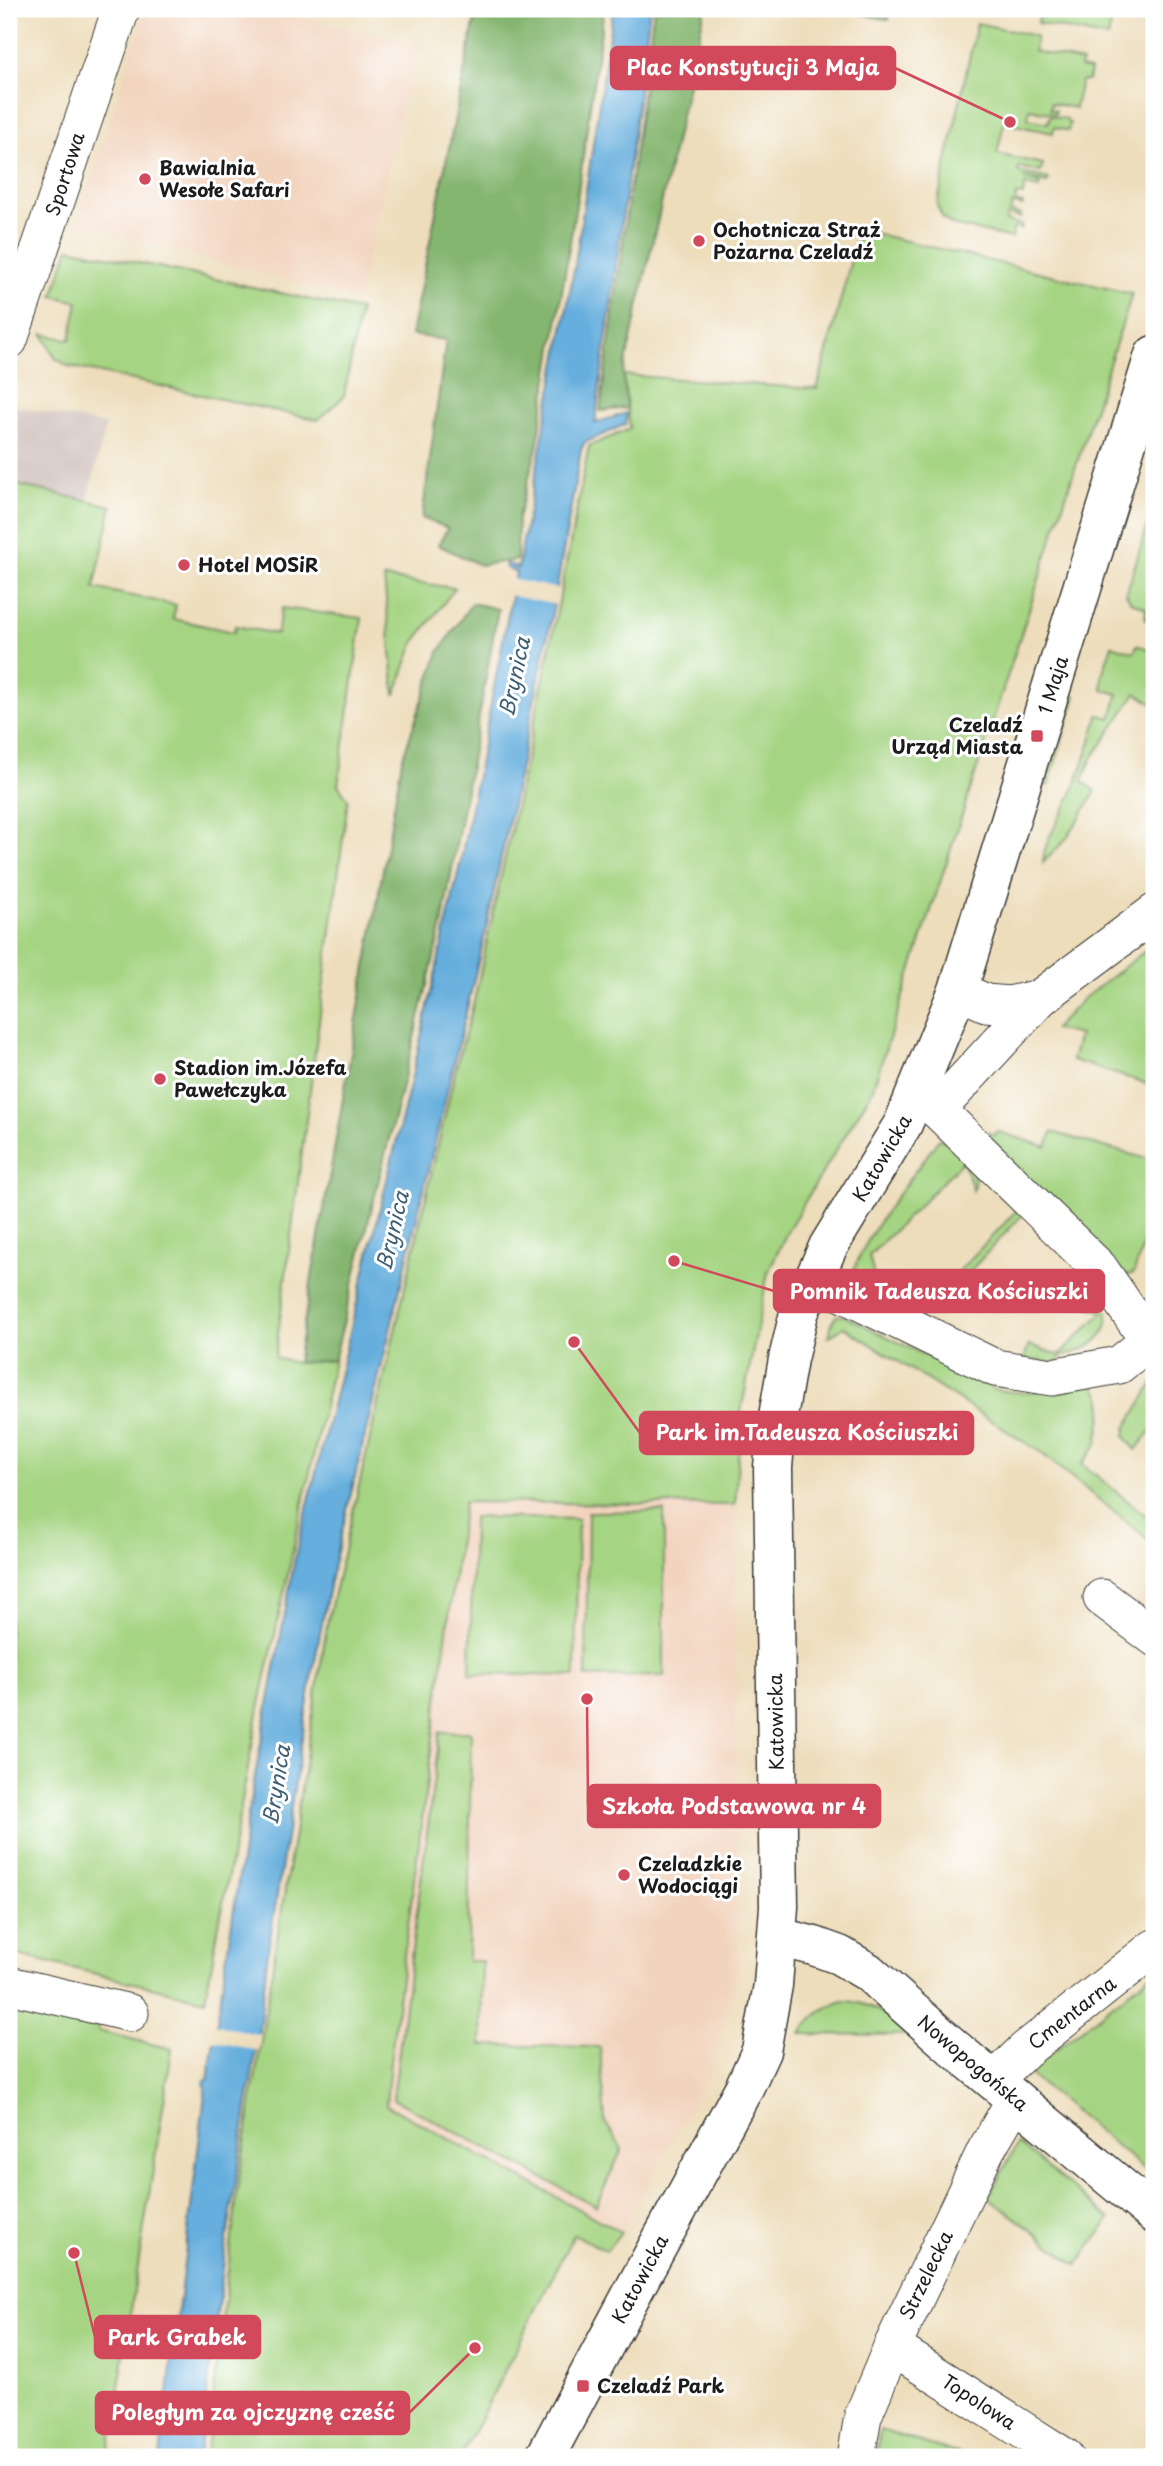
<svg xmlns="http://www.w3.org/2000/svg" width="1163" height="2466" font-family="'Playpen Sans',sans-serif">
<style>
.built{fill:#f2d4be}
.industrial{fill:#cfc0ba}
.green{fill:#a5d482;stroke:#60784f;stroke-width:2}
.forest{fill:#84b670;stroke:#506946;stroke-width:2}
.water{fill:#65aedd;stroke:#40657c;stroke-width:2}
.pier{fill:#edddbb}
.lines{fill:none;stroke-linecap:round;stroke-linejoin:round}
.minor-casing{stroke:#3b3934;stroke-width:39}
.tertiary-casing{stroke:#3b3934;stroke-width:41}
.minor{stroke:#fff;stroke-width:37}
.tertiary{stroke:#fff;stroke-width:38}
.poi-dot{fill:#d1495b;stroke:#fff;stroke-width:2.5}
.labels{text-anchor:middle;stroke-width:6;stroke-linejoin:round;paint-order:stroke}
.poi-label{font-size:19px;font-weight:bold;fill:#1c1c1c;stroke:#fff;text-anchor:start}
.street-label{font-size:19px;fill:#1c1c1c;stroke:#fff}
.water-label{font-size:21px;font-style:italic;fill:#3d5e73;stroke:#fff}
.leader{fill:none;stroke:#d1495b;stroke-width:2.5}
.callout-dot{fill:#d1495b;stroke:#fff;stroke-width:2.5}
.callout{fill:#d1495b;stroke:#d1495b;stroke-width:2.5}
.callout-label{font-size:21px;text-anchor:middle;font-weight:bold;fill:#fff}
</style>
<rect width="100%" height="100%" fill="#fff"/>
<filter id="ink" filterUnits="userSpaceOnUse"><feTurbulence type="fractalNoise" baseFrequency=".0143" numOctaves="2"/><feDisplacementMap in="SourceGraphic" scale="14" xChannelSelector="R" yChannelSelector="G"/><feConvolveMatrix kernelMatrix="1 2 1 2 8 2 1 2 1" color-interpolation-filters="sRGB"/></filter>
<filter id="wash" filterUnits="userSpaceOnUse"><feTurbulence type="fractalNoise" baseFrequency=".00686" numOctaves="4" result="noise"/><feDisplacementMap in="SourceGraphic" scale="28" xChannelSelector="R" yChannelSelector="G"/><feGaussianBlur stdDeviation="1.57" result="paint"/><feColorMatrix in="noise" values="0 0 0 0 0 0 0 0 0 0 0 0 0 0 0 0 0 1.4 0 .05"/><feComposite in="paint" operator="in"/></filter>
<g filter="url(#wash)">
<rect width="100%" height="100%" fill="#edddbb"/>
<g class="built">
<path d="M145,9H257L418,43L358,299L77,224Z"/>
<path d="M464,1502L735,1505L738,1972L709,2074L621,2232L386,2105L389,2061Z"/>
</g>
<path class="industrial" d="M9,405L106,425L87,503L9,484Z"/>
<g class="green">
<path d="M1048,9H1086L1111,24L1108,38L1037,23L1041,11Z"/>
<path d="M977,23L1036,36L1034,51L1082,62L1080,68L1090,70L1088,81H1081L1075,108L1051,103L1050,109L1056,110L1055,114L1029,109L1028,119L1048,123L1050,116L1067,119V122L1070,123L1068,131L1054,127L1053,133L1004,123L997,154L1043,164L1041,172L1019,167L1018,172L1049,179L1047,183L1023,178L1040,183L1039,188L1025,185L1023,195L1017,194L1015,202L1023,204V206L1012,204L1010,212L1021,215V218L1007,215L1006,221L1022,225V229L1014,227L1012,238L952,225L943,218L937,206Z"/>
<path d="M859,230L1132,294L872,1091L789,1228L768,1272L741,1412L735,1505L464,1502L390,2061L386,2105L621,2232L606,2251L574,2234L461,2457H206L238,2186L328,1619L456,1068L474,1002L548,658L589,446L630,429L623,375L817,389Z"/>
<path d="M69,248L360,310L344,396L318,420L68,366L55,358L43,334L70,340L78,302L53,296Z"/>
<path d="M9,483L112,506L94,588L176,605L173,619L234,632L235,626L277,634L282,608L362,618L338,785L348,799L275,1358L297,1363L334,1360L259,1708L205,2000L9,1953Z"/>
<path d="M1151,513L1154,514V622L1145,619L1146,608L1131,602L1126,594Z"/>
<path d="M384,578L455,588L414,643L395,695Z"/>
<path d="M1112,645L1134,652L1137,645L1154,651L1153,704L1136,693L1091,760L1082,781L1096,791L1067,838L1043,863C1044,837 1063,817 1072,793C1082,768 1092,741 1098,715L1111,718L1118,694L1102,689V675Z"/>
<path d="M1070,694L1076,696L1048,786L1042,784Z"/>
<path d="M1154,944V1086L1072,1060L1079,1035L1054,1029L1083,999Z"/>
<path d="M977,1130L995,1135L996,1131L1047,1147L1052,1132L1154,1161V1210L1134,1273L1126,1276Z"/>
<path d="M939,1139C963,1146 980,1166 973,1190L963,1161L869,1256L877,1287L870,1290L849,1282C867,1229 907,1184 939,1139Z"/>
<path d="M1019,1208L1024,1213L928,1316L920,1312Z"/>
<path d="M1095,1283C1099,1293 1107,1304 1107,1314C1110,1340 1083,1352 1063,1355L1056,1363L1024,1359L1029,1345L1059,1355L1103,1312L1075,1302Z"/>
<path d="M836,1316H845L996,1390L1023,1393L1091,1384C1110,1397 1101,1419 1098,1438L1097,1444L1082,1464L1154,1522V1544L1040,1452L844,1327L829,1337L832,1322Z"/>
<path d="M1154,1382V1433L1151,1431L1136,1450L1125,1437L1126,1428Z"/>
<path d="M664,1511V1676L586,1677L588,1512Z"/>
<path d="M473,1517L578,1519L575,1676L470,1674Z"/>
<path d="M440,1732H471L468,1961H482L481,2045L600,2047L605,2122L622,2149L596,2206L393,2099Z"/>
<path d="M1154,1972V2177L1027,2072Z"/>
<path d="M843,2001C870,2001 889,2016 907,2035L801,2034C811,2016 824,2007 843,2001Z"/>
<path d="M9,2008L98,2027V2031L172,2049L108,2457H9Z"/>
<path d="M1018,2143L1110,2219L1077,2265L988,2197Z"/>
<path d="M880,2430L971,2457H876Z"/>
</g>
<g class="forest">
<path d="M477,9H604L578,192L537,447L518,518L517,560L480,565L438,545L448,528L422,518L446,340L411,335Z"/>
<path d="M654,9H705L623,375L627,408L600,411Z"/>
<path d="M839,9H889V20Z"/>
<path d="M472,603L498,609L442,925L334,1360L297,1363L402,760L439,652Z"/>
</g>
<path class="water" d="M613,9H650L595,423L626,413V424L584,443L581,450L551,620L486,929L330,1581L312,1676L268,1951L259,2029L225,2252L199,2457H160L206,2086L204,2084L205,2081L208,2080L249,1809L295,1558L411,1081L461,860L516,572L505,567L506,563L518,568L575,265Z"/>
<g class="pier">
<path d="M511,579L559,589L557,605L508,595Z"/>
<path d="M213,2024L261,2035L259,2051L210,2040Z"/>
</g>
</g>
<g filter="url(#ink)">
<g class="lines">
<defs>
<g id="minor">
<path d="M9,340L121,9"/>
<path d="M958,990L986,1003L1009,1005L1040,998L1154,913"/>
<path d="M918,1091L1099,1268L1154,1348"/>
<path d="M937,1110L1040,998"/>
<path d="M813,1279L995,1368L1052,1377L1119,1365L1149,1341"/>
<path d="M1102,1598L1154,1637"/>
<path d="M9,1985L130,2013"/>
<path d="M993,2081L1025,2050L1154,1948"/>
<path d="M892,2347L1065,2457"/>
<path d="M856,2457L863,2416L892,2347L986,2150L1015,2100"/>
</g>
<g id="tertiary">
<path d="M778,1937L814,1946L839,1955L868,1972L955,2049L1154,2214"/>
<path d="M545,2457L635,2288L744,2088L761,2051L773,1985L779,1907L773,1467L777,1422L788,1359L799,1313L828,1247L903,1124L958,990L1154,355"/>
</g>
</defs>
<use href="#minor" class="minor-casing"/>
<use href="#tertiary" class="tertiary-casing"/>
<use href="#minor" class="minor"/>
<use href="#tertiary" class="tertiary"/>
</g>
</g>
<g class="poi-dot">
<circle cx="145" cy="179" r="7"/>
<circle cx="699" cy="241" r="7"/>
<circle cx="184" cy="565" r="7"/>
<rect x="1030" y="729" width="14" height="14" rx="3.5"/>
<circle cx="160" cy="1079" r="7"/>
<circle cx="624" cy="1875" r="7"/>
<rect x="576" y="2379" width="14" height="14" rx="3.5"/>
</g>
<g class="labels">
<g class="poi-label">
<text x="159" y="175">Bawialnia<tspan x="159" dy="22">Wesołe Safari</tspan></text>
<text x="713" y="237">Ochotnicza Straż<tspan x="713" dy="22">Pożarna Czeladź</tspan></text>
<text x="198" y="572">Hotel MOSiR</text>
<text x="1023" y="732" text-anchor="end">Czeladź<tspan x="1023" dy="22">Urząd Miasta</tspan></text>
<text x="174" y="1075">Stadion im.Józefa<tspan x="174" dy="22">Pawełczyka</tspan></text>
<text x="638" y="1871">Czeladzkie<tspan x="638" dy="22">Wodociągi</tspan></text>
<text x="597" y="2393">Czeladź Park</text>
</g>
<g class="street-label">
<text transform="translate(65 174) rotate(-72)" y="7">Sportowa</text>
<text transform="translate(1053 685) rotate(-73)" y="7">1 Maja</text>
<text transform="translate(882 1158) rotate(-60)" y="7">Katowicka</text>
<text transform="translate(776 1722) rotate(-91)" y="7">Katowicka</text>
<text transform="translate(1072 2013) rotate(-38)" y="7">Cmentarna</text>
<text transform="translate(973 2063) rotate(40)" y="7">Nowopogońska</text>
<text transform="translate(926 2275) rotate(-64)" y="7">Strzelecka</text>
<text transform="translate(640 2279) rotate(-62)" y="7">Katowicka</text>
<text transform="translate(979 2402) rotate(33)" y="7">Topolowa</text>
</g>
<g class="water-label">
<text transform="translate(515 677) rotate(-78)" y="7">Brynica</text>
<text transform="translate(393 1231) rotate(-77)" y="7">Brynica</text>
<text transform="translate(277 1785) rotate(-81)" y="7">Brynica</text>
</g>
</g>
<path class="leader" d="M1010 122L895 68M674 1261L774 1291M574 1342L640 1433M587 1699L588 1806M74 2253L95 2337M475 2348L409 2413"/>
<g class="callout-dot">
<circle cx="1010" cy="122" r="7"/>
<circle cx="674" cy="1261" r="7"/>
<circle cx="574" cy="1342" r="7"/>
<circle cx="587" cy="1699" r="7"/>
<circle cx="74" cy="2253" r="7"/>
<circle cx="475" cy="2348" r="7"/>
</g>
<g class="callout">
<rect x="611" y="47" width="284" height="42" rx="7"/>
<rect x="774" y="1270" width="330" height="42" rx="7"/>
<rect x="640" y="1412" width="333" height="42" rx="7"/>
<rect x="588" y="1785" width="292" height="42" rx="7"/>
<rect x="95" y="2316" width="165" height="42" rx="7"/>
<rect x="96" y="2392" width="313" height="42" rx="7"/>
</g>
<g class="callout-label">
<text x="753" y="75">Plac Konstytucji 3 Maja</text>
<text x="939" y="1299">Pomnik Tadeusza Kościuszki</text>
<text x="807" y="1440">Park im.Tadeusza Kościuszki</text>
<text x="734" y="1814">Szkoła Podstawowa nr 4</text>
<text x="177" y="2345">Park Grabek</text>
<text x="253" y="2420">Poległym za ojczyznę cześć</text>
</g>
<rect width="1163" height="2466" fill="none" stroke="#fff" stroke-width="35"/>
</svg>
